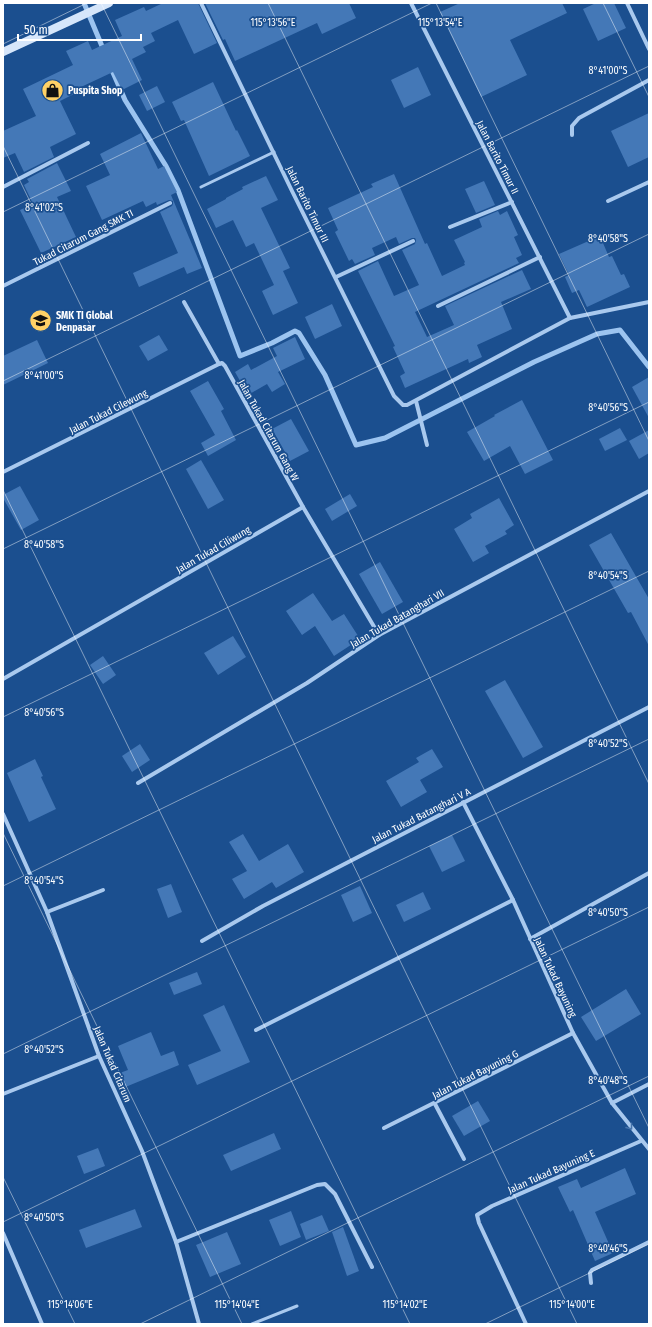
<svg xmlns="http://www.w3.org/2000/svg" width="652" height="1327" font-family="'Fira Sans Condensed',sans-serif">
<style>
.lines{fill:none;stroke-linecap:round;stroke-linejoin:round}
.stream{stroke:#9cc4f0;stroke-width:5}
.building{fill:#4478b7}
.lane{stroke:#a9c9ee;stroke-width:3}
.street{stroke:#a9c9ee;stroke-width:4}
.secondary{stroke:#d6e6fa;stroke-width:8}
.oneway{stroke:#4674ac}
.ticks{fill:none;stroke:#fff;stroke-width:1;stroke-opacity:0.45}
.labels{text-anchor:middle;stroke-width:3.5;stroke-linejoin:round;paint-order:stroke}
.poi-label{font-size:10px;font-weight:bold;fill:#fff;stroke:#1b4f8f;text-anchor:start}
.street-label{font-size:10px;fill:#fff;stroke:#1b4f8f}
.ticks-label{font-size:10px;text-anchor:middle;fill:#fff;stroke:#1b4f8f;stroke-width:3.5;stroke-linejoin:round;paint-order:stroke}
</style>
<rect width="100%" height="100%" fill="#1b4f8f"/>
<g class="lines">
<g class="stream">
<path d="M84,3L104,51"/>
<path d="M111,68L125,100L166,166L178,190L240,356L272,343L295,331L299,333L325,375L356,445L385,438L534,362L597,334L620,330L649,367"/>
</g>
</g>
<g class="building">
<path d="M163,3H198L217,43L194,54L178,20L151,33L155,41L143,47L146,52L132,59L142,80L122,90L113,72L81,87L82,90L60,101L76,134L50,147L54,157L24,172L15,153L3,158V131L36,116L23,89L73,65L66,51L88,41L92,50L122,36L115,20L144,7L146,11Z"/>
<path d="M205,3H349L356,18L322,34L317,23L235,61L225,39L223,40Z"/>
<path d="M460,3H562L567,13L510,40L527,75L481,97L440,12Z"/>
<path d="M596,3H614L626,28L598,41L583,9Z"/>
<path d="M418,67L431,95L404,108L391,80Z"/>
<path d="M213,82L236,131L237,130L250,156L209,176L184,120L181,121L172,102Z"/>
<path d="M157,86L165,102L147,111L139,95Z"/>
<path d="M649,113V157L628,167L611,131Z"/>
<path d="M141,133L158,169L164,166L177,192L171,195L202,268L187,274L184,267L139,287L133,273L178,253L160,212L172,206L173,204V201L169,200L157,205L156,202L146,207L143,201L102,220L86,186L110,175L100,154Z"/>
<path d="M57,163L71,191L57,197L76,237L41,253L20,210L33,204L24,185L29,182L27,179Z"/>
<path d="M394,174L425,244L427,243L442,276L465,265L464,263L465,262L454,240L482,227L479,219L498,211L500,215L507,211L518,235L514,237L522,255L516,258L519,263L415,312L427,337L454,325L445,306L522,270L531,289L501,302L512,329L477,345L482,357L469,363L468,359L405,388L400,376L405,373L393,347L395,346L358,271L378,261L394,296L419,285L402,250L415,244L416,240L415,238H412L399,244L396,237L372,248L375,255L355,264L352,259L349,261L335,232L338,230L328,208L373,187L371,184Z"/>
<path d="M266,176L278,200L261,208L290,268L283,271L298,303L273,315L262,291L274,285L254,243L246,247L233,220L216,228L207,209L226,199V198L243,189L242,187Z"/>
<path d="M484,181L495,205L476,213L465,189Z"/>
<path d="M600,236L609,257L612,256L621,275L624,274L630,287L587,307L579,290L572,293L565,277L569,275L559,254Z"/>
<path d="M332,304L342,326L315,339L305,317Z"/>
<path d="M159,335L168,350L148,361L139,346Z"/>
<path d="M295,337L305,359L278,372L285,384L272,392L267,384L248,395L235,372L248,364L251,370L277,356L273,348Z"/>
<path d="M37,340L48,363L3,385V356Z"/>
<path d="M649,377V418L632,387Z"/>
<path d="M208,381L224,409L221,411L236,440L208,456L201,443L215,435L190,391Z"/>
<path d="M522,400L553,460L525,474L510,446L484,461L467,432L495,416L494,415Z"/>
<path d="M291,419L309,451L290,461L272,429Z"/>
<path d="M620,428L627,440L605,451L599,439Z"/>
<path d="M649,430V453L639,459L629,441Z"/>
<path d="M201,460L224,500L208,509L186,469Z"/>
<path d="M20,486L39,520L21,530L3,498V495Z"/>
<path d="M350,494L357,506L332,521L325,509Z"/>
<path d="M499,498L514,525L505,531L507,534L485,546L489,553L473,562L454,529L472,518L470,514Z"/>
<path d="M611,533L649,599V646L631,612L628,613L589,545Z"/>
<path d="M380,562L403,602L382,614L359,574Z"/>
<path d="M313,593L332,621L344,614L360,639L334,656L315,626L302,635L286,611Z"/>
<path d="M233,636L246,657L218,675L204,653Z"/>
<path d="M103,656L116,675L103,684L90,665Z"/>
<path d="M505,680L543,747L523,758L485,691Z"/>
<path d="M140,744L150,760L132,772L122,756Z"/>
<path d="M432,749L443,767L420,780L427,792L401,807L386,781L419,762L416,758Z"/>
<path d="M35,759L43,776L41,777L56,809L29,822L7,773Z"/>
<path d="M243,834L259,861L288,844L304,872L276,888L272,882L244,899L232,879L247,871L229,842Z"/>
<path d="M452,835L465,861L442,872L429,846Z"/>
<path d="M171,884L182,912L168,918L157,889Z"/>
<path d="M360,886L372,913L353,922L341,895Z"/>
<path d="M423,892L431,909L404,922L396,905Z"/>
<path d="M197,972L202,984L174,995L169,983Z"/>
<path d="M626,989L641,1014L596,1041L581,1017Z"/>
<path d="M224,1005L250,1062L197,1085L188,1065L221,1051L203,1015Z"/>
<path d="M151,1032L161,1056L174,1051L179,1065L123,1088L117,1074L128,1070L118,1046Z"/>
<path d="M478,1101L490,1121L464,1136L452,1116Z"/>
<path d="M274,1133L281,1149L231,1171L223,1155Z"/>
<path d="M98,1148L105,1166L84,1174L77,1156Z"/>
<path d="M625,1168L636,1194L595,1212L613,1253L595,1261L573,1210L570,1212L558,1187L577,1179L581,1188Z"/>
<path d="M135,1209L142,1227L86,1248L79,1230Z"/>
<path d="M291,1211L301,1237L280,1246L269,1220Z"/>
<path d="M322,1215L329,1231L306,1240L300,1224Z"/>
<path d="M343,1227L359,1271L347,1276L332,1232Z"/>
<path d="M227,1232L241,1264L210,1277L196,1245Z"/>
</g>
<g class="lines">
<g class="lane">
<path d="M201,187L274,152"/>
<path d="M252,1324L297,1306"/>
</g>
<g class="street">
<path d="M201,3L292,191L394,396L403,405H407L570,318L649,302"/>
<path d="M411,3L570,318"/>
<path d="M627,3L649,49"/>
<path d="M572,135V126L579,118L649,80"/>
<path d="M3,187L88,143"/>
<path d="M608,201L649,182"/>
<path d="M450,227L512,202"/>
<path d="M336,277L413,241"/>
<path d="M3,286L170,203"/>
<path d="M184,302L219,364"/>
<path d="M438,306L540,257"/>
<path d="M219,364L222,363L225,366L303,507L379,635"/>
<path d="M416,401L427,445"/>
<path d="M3,472L219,364"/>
<path d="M3,679L303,507"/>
<path d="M138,783L307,683L379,635L649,491"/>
<path d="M463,802L513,900L573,1033L612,1103L649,1149"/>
<path d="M3,814L47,912L99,1056L142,1151L176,1242L199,1324"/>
<path d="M47,912L103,890"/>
<path d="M530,939L649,873"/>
<path d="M202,941L263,906L649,707"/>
<path d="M256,1030L513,900"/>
<path d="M3,1094L99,1056"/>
<path d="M612,1103L649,1084"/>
<path d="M435,1104L464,1159"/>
<path d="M384,1128L573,1033"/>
<path d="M3,1233L42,1324"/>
<path d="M176,1242L317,1185L325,1184L335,1194L372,1267"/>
<path d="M591,1283L590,1273L592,1270L649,1242"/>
<path d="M526,1324L479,1223L477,1215L492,1206L641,1141"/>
</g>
<path class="secondary" d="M3,52L109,3"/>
</g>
<defs><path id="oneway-chevron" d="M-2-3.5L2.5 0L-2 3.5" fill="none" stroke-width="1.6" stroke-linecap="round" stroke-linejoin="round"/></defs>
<use class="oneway" href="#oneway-chevron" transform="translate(630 1127) rotate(52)"/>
<path class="ticks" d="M101,3L649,1128M268,3L649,784M436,3L649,441M603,3L649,97M3,44L87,3M3,146L577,1324M3,212L432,3M3,381L649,66M3,490L410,1324M3,549L649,234M3,717L649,402M3,833L242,1324M3,886L649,571M3,1054L649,739M3,1177L75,1324M3,1222L649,907M140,1324L649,1076M485,1324L649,1244"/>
<defs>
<symbol id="shop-disc" viewBox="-11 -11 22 22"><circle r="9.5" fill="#ffd166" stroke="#1b4f8f"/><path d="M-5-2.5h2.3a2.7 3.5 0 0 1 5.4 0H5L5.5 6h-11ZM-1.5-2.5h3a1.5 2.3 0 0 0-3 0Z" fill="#111"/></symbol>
<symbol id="school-disc" viewBox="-11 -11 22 22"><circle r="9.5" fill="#ffd166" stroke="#1b4f8f"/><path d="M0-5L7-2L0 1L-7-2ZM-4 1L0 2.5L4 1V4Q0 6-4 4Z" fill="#111"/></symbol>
</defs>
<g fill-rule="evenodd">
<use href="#shop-disc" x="40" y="78" width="25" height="25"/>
<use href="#school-disc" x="28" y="308" width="25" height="25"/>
</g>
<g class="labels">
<g class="poi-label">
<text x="68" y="94">Puspita Shop</text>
<text x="56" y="319">SMK TI Global<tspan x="56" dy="12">Denpasar</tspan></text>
</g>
<g class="street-label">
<text transform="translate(498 157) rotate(63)" y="4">Jalan Barito Timur II</text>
<text transform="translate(308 204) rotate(64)" y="4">Jalan Barito Timur III</text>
<text transform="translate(83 237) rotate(-27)" y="4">Tukad Citarum Gang SMK TI</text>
<text transform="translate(108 411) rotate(-27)" y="4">Jalan Tukad Cilewung</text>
<text transform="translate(269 430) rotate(61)" y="4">Jalan Tukad Citarum Gang W</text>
<text transform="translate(213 549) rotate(-30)" y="4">Jalan Tukad Ciliwung</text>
<text transform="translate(397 618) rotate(-30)" y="4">Jalan Tukad Batanghari VII</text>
<text transform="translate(421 815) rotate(-27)" y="4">Jalan Tukad Batanghari V A</text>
<text transform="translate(556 977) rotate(65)" y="4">Jalan Tukad Bayuning</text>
<text transform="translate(113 1064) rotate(67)" y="4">Jalan Tukad Citarum</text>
<text transform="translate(475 1074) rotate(-27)" y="4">Jalan Tukad Bayuning G</text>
<text transform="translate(551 1171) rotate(-24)" y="4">Jalan Tukad Bayuning E</text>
</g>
</g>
<g class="ticks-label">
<text x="273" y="26">115°13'56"E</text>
<text x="440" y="26">115°13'54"E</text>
<text x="608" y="74">8°41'00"S</text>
<text x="44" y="211">8°41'02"S</text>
<text x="608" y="242">8°40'58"S</text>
<text x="44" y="379">8°41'00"S</text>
<text x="608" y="411">8°40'56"S</text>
<text x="44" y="548">8°40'58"S</text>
<text x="608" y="579">8°40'54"S</text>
<text x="44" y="716">8°40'56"S</text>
<text x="608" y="747">8°40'52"S</text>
<text x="44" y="884">8°40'54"S</text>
<text x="608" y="916">8°40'50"S</text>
<text x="44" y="1053">8°40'52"S</text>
<text x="608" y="1084">8°40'48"S</text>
<text x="44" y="1221">8°40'50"S</text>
<text x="608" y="1252">8°40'46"S</text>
<text x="70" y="1308">115°14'06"E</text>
<text x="237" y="1308">115°14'04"E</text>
<text x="405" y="1308">115°14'02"E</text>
<text x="572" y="1308">115°14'00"E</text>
</g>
<rect width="652" height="1327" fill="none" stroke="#ffffff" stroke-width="8"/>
<path d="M18 34v6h123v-6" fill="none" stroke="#ffffff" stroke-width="2"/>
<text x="24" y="34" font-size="12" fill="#ffffff" stroke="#1b4f8f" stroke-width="3" paint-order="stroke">50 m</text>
</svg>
